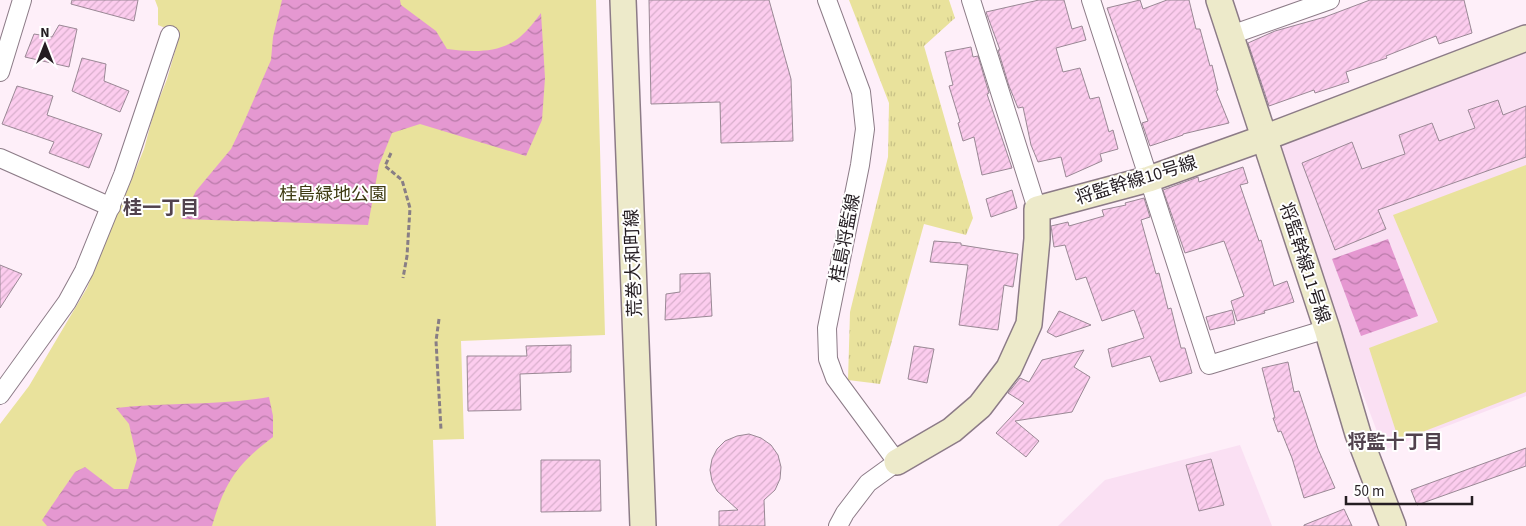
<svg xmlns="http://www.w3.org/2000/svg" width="1526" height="526" font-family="'Source Sans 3','Noto Sans JP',sans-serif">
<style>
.built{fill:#fae0f3}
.grass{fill:url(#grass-tufts)}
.park{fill:#e9e29c}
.water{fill:url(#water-waves)}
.building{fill:url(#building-hatch);stroke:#9a8895}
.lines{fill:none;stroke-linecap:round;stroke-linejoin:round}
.street-casing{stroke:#8c7b87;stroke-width:20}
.secondary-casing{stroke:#8c7b87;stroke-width:28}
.path{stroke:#887e85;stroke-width:3;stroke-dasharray:5 2.5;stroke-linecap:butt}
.street{stroke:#fff;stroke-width:18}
.secondary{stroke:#edeaca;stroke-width:25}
.labels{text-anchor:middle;stroke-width:4;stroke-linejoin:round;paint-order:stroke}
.street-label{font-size:18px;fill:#241d22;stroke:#fff}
.park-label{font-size:18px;fill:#3e3a12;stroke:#fff}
.neighbourhood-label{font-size:19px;font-weight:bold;fill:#51424d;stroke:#fff}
</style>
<defs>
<pattern id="grass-tufts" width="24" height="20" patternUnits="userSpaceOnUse" patternTransform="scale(1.25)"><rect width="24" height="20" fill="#e9e29c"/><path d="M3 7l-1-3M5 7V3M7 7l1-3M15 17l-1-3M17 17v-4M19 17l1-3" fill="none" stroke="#c8c186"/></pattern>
<pattern id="water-waves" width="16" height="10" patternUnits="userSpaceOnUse" patternTransform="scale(1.25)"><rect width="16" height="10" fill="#e598d1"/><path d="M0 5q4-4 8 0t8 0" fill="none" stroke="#b97ba9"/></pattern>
<pattern id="building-hatch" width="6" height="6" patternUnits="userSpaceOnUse" patternTransform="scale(1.25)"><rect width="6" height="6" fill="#fcccee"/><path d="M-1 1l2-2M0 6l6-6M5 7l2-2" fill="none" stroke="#d8afcc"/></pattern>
</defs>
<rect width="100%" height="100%" fill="#feeff9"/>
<g class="built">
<path d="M1526,45V396L1384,450L1268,142Z"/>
<path d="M1240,445L1272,526H1058L1105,480Z"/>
</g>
<path class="grass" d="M849,0H949L955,18L924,46L973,218L966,235L924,224L880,384L848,380L850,312L888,157L889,103Z"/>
<g class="park">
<path d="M155,0H596L605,335L461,341L464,439L433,440L436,526H0V424L29,386L87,288L144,149L154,112L167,79L180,34L158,25V8Z"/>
<path d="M1526,165V392L1399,441L1369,348L1438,322L1393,215Z"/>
</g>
<g class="water">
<path d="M282,0H400L401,5L436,31L447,49C472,52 499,54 520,37C528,30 535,21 541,13L545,78L542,120L526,156L420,124L392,133L379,165L368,225L182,219L196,191L231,149L244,122L271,60L273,37Z"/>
<path d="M1388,239L1418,316L1361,336L1332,259Z"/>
<path d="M269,397L273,416V437C236,465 225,482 212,526H47L42,520L75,472L85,467L114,489H128L137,459L129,424L116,408C167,402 218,406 269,397Z"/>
</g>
<g class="building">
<path d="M72,0H138L134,21L71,4Z"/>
<path d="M649,0H769L791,79L793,141L721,143L720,102L651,104Z"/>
<path d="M1039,0H1064L1072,29L1082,26L1086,40L1056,48L1063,72L1080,68L1090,99L1099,97L1109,132L1113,130L1118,149L1100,154L1102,161L1066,177L1061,157L1038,162L1031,145L1023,107L1018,108L1009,86L998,50H1000L986,12Z"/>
<path d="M1140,0L1143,9L1167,0H1189L1196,29H1200L1210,66L1212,65L1218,90L1216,91L1229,123L1183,134V135L1150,146L1142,123L1148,121L1107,8Z"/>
<path d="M1370,0H1464L1472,33L1439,44L1436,36L1386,56L1387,58L1346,72L1349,82L1315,93L1314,90L1269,106L1248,43L1275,31L1325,17Z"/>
<path d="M59,25L77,29L69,67L25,57L34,34L52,37Z"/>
<path d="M971,47L973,57L978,56L989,93L987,94L1012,168L982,175L974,137L963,141L958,123L960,122L949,86L953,85L945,52Z"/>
<path d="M82,58L106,64L104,81L129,91L120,112L72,91Z"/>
<path d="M17,86L53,96L47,115L102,134L89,168L49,153L54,142L2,124Z"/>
<path d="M1498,100L1503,115L1526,106V157L1378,210L1386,229L1335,250L1302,163L1352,142L1362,169L1405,154L1399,135L1432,123L1439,141L1475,128L1468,110Z"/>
<path d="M1243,167L1248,183L1240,185L1259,241L1261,240L1274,286L1287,281L1294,302L1264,311L1265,313L1237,321L1231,301L1244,296L1224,241L1185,253L1163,190L1198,177L1199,182Z"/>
<path d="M1012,190L1017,208L991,217L986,199Z"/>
<path d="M1144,198L1150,217L1141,220L1156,274L1159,273L1168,309L1171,308L1181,348H1185L1192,373L1160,382L1150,356L1112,367L1108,349L1144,338L1134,310L1102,321L1086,277L1076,280L1065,245L1054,247L1051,226L1068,222L1069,226L1104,216L1102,210L1126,205L1125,203Z"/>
<path d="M934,241L961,243V245L1018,254L1013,287L1004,285L998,330L959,325L968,265L930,262Z"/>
<path d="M0,265L22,274L0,308Z"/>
<path d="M710,273L712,316L665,320L666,294L680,292V274Z"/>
<path d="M1232,310L1235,324L1210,330L1206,317Z"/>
<path d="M1059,311L1091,325L1056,337L1047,332Z"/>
<path d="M571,345V372L520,374L521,410L468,411L467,356H527L526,346Z"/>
<path d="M914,346L934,349L927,383L908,379Z"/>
<path d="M1084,350L1074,367L1090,377L1072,412L1015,421L1039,441L1026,457L996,433L1024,403L1008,393L1020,378L1029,382L1042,360Z"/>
<path d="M1288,362L1294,392L1299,391L1318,449L1335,488L1304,498L1292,458L1281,431L1278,432L1273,418H1275L1262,368Z"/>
<path d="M749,434L761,438L771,445L778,455L781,467L780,479L775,490L764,500L765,526H719V511L738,510L717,491L712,481L710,470L712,459L717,449L725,441L737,436Z"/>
<path d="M1526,448V466L1417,505L1411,490Z"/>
<path d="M1211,459L1224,505L1199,511L1186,465Z"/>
<path d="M541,460H600L601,511L541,512Z"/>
<path d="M1344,509L1352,526H1304V525Z"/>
</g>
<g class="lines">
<defs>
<g id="street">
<path d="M827,0L861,92L865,129L860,165L827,328L828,359L835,378L897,462L868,483L845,513L838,526"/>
<path d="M971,0L1037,209"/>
<path d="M1091,0L1209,365L1327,329"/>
<path d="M1231,35L1330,0"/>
<path d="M0,72L22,0"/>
<path d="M0,158L111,207"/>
<path d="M0,395L67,302L84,271L123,175L170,35"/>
</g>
<g id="secondary">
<path d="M623,0L643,526"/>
<path d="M1219,0L1327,329L1358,434L1393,526"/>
<path d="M897,462L952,430L980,406L1009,368L1029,324L1037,239V209L1149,179L1264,138L1526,38"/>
</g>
</defs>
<use href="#street" class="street-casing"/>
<use href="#secondary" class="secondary-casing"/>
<g class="path">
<path d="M391,153L385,166L402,180L410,208L407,256L403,278"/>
<path d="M439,319L436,341L441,430"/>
</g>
<use href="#street" class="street"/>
<use href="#secondary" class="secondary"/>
</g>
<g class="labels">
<g class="street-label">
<text transform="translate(1136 180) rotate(-17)" y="6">将監幹線10号線</text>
<text transform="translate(845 238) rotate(-79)" y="6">桂島将監線</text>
<text transform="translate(633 263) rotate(-92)" y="6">荒巻大和町線</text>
<text transform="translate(1305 263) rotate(72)" y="6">将監幹線11号線</text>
</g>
<g class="park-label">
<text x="333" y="200">桂島緑地公園</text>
</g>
<g class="neighbourhood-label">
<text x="161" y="214">桂一丁目</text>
<text x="1395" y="448">将監十丁目</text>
</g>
</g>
<g transform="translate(45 45)" stroke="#ffffff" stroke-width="4" paint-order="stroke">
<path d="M0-4L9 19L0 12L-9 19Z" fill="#241d22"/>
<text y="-8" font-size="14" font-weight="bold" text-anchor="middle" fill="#241d22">N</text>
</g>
<path d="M1346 496v8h126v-8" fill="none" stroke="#241d22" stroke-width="2.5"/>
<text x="1354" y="496" font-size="15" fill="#241d22" stroke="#ffffff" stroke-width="4" paint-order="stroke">50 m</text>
</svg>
